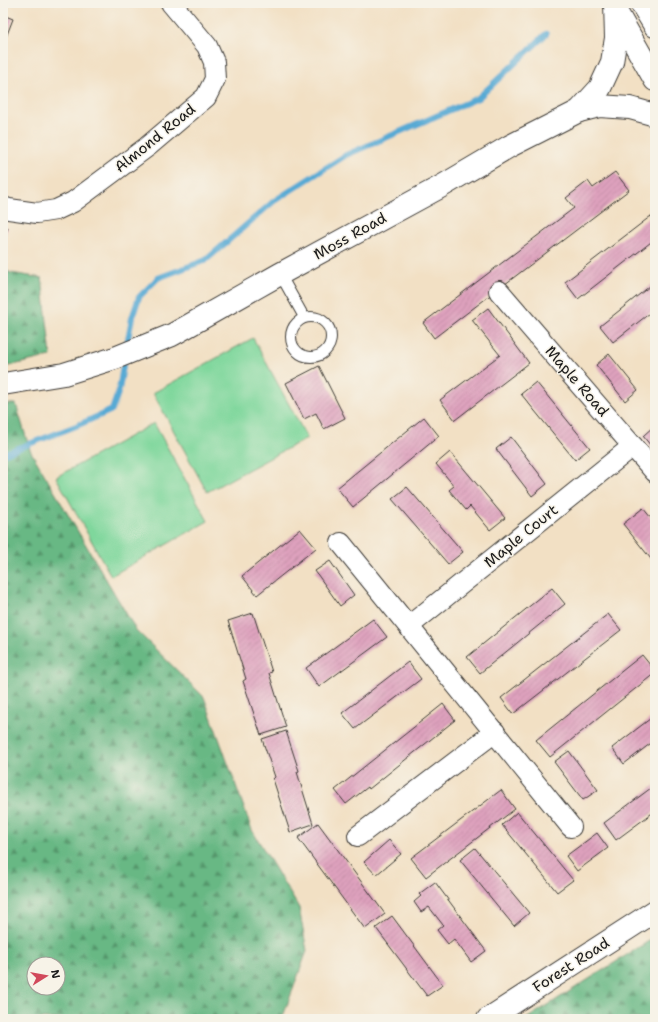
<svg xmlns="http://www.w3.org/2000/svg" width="658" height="1022" font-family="'Shantell Sans',sans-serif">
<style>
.forest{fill:url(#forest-firs);stroke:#426a50;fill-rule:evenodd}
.pitch{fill:#7fd79c;stroke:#4e7a5c}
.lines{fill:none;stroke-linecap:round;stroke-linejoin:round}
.stream{stroke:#59aad4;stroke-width:6}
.building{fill:url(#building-hatch)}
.service-casing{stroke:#3c3935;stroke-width:12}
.minor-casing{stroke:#3c3935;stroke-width:22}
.tertiary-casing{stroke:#3c3935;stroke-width:24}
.service{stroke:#fff;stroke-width:10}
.minor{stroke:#fff;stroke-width:20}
.tertiary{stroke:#fff;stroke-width:22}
.labels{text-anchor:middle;stroke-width:3;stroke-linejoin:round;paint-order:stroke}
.street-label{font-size:15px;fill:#1c1c1c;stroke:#f7f3e8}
</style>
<defs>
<pattern id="forest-firs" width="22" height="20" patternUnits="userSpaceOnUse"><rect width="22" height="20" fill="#67b884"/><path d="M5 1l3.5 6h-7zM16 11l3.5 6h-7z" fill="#54956b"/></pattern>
<pattern id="building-hatch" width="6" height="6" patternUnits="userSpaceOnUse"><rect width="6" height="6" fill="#dea1bd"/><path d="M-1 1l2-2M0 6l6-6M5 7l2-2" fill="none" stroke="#be8aa2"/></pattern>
</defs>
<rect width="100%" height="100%" fill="#f7f3e8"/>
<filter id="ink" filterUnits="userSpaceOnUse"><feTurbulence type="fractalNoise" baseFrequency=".025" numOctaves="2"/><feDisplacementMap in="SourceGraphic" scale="8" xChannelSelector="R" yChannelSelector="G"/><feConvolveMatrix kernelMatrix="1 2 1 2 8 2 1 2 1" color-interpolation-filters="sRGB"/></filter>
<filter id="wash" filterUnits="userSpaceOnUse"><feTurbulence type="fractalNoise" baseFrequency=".012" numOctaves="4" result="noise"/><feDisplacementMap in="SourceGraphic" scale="16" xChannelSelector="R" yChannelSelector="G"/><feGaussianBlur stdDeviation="0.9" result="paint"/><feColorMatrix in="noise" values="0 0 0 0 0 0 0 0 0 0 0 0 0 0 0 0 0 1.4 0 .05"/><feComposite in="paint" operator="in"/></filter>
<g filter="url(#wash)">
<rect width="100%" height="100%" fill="#f2e0c4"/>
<g class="forest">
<path d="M3,269L11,273L42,278L51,356L9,366L3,365Z"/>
<path d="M3,404H16L30,450L136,630L204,697L252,830L299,908L307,951L282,1019H3ZM34,964H58V988H34Z"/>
<path d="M655,937V1019H526Z"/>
</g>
<g class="pitch">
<path d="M253,338L307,438L207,492L153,393Z"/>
<path d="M154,423L208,521L111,576L56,477Z"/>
</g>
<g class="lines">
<g class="stream">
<path d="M126,349L132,318L139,297L158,278L206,260L274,201L346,155L478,98L546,34"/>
<path d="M3,454L76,426L112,410L119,390L124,360"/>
</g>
</g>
<g id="blocks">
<g class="building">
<path d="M3,15L13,19L3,45Z"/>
<path d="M615,172L629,190L434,338L423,323L574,208L566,198L588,181L593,188Z"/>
<path d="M651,216L655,222V239L578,299L565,282Z"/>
<path d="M3,226L8,228L3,239Z"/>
<path d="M655,282V309L613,342L600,326Z"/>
<path d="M488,308L529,363L455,420L440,400L500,355L472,320Z"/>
<path d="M609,354L638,390L625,401L596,365Z"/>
<path d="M319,366L345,418L324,429L316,413L304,419L286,383Z"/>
<path d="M536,382L590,448L575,460L521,394Z"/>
<path d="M424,417L439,436L353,507L337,488Z"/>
<path d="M655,425V451L643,436Z"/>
<path d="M511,437L547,484L532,496L496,449Z"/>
<path d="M450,452L505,518L490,530L470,506L466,510L449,490L454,486L436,464Z"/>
<path d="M407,487L463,552L448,564L392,499Z"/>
<path d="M643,508L655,523V564L623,524Z"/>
<path d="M300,529L316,548L257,595L242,576Z"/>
<path d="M330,561L354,595L340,606L315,571Z"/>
<path d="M552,588L565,604L480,673L467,657Z"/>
<path d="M253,613L272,672L269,673L286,727L261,735L243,681L246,679L228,621Z"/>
<path d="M608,614L621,630L513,714L501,698Z"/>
<path d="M373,619L387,637L319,687L306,668Z"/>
<path d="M642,655L655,671V673L550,757L536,740Z"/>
<path d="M408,662L421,679L355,729L342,713Z"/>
<path d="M443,704L455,720L369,789L368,787L346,804L335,790Z"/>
<path d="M655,715V740L624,764L612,748Z"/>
<path d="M286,731L299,771L297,772L313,824L290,832L273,779L275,777L262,739Z"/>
<path d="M569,751L598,790L583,800L554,762Z"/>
<path d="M655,785V811L616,840L604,823Z"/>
<path d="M501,790L515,809L426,877L411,858Z"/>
<path d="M517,812L573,880L557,892L502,825Z"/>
<path d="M318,823L385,914L365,929L298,838Z"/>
<path d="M597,833L608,848L577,871L566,856Z"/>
<path d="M389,840L401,854L376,875L364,862Z"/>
<path d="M475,848L529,913L514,926L460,860Z"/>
<path d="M435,882L486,951L471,962L454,939L448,944L437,930L443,925L429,907L421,912L414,902L421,896L419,894Z"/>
<path d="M392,916L443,985L427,996L376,928Z"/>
</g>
</g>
</g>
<g filter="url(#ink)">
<use href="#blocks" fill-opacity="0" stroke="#3c3935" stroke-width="1"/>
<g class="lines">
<defs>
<g id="service">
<path d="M280,274L304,317"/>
<circle cx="311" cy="337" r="20"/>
</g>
<g id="minor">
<path d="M3,207L9,209L37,213L56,210L73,202L147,147L206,97L215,79L214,62L207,46L171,3"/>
<path d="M499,291L655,472"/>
<path d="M341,543L571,827"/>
<path d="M409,626L633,446"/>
<path d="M358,836L495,732"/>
</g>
<g id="tertiary">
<path d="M641,3L655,26"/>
<path d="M617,13L655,80"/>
<path d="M579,111L599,106L630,108L655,115"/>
<path d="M3,384L64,374L115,358L172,335L280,274L442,186L510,146L579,111L600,88L612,62L616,38L615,3"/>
<path d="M488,1019L655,911"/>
</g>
</defs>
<use href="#service" class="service-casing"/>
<use href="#minor" class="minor-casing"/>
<use href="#tertiary" class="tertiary-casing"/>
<use href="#service" class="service"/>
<use href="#minor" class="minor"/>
<use href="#tertiary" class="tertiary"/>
</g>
</g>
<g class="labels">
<g class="street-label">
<text transform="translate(155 138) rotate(-39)" y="5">Almond Road</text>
<text transform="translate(350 236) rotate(-29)" y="5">Moss Road</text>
<text transform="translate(577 381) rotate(49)" y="5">Maple Road</text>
<text transform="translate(521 536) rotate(-39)" y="5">Maple Court</text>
<text transform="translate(571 965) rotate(-33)" y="5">Forest Road</text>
</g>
</g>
<rect width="658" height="1022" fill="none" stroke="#f7f3e8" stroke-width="16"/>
<g transform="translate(46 976) rotate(79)"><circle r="19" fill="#f7f3e8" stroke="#9f9d96"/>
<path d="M0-3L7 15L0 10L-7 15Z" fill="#d1495b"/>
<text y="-6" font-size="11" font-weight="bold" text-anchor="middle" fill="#1c1c1c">N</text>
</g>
</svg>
